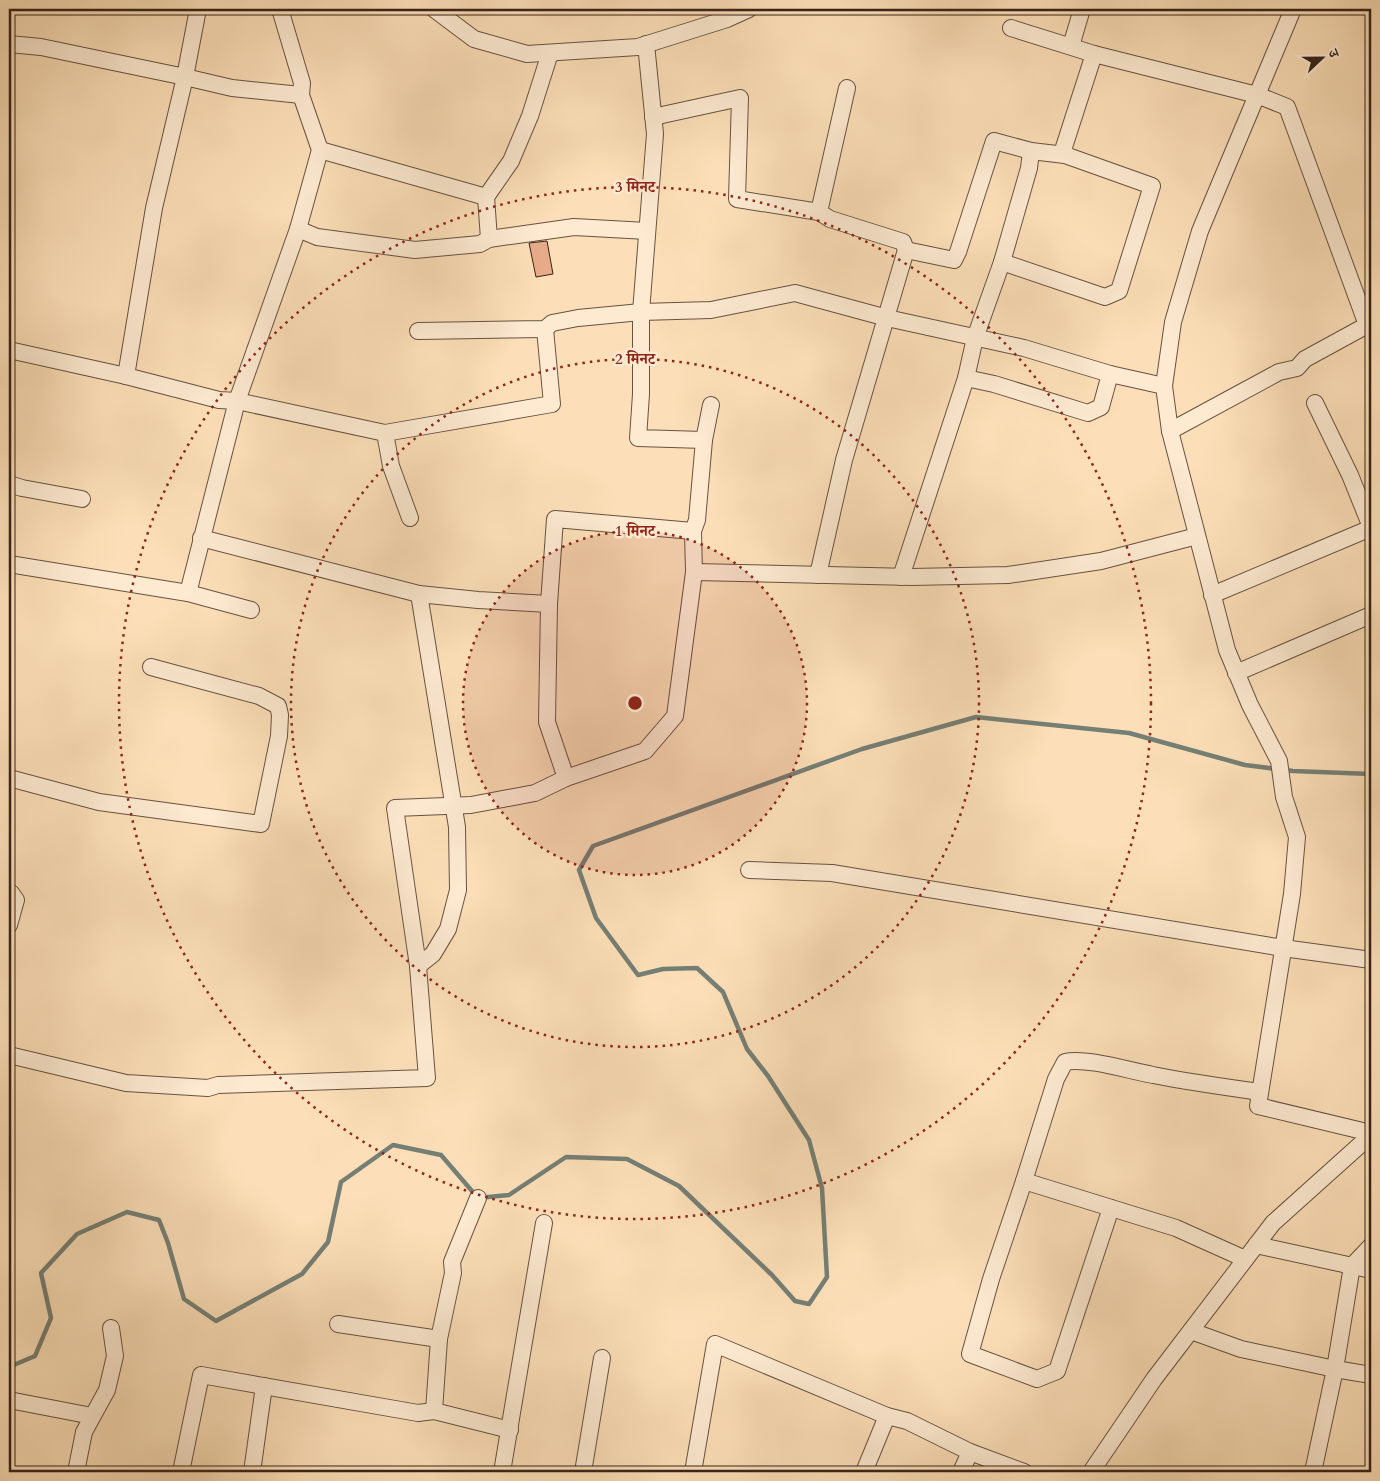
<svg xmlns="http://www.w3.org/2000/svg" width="1380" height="1481" font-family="Cardo,'Noto Serif Devanagari',serif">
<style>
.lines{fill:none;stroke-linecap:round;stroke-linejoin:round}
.stream{stroke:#757f75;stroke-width:4.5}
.building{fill:#e8ab89;stroke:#362318}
.minor-casing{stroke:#685240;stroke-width:18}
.minor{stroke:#fdead1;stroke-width:16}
.ring{fill:none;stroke:#8f2418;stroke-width:2.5;stroke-dasharray:2.5 5}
.centre{fill:#8f2418;stroke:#fdead1;stroke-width:2.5}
.ring-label{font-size:15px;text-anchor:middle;font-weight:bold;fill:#8f2418;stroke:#fdead1;stroke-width:5;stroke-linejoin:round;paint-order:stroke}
</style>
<rect width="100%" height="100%" fill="#fcdfb8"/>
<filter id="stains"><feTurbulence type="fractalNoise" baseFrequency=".004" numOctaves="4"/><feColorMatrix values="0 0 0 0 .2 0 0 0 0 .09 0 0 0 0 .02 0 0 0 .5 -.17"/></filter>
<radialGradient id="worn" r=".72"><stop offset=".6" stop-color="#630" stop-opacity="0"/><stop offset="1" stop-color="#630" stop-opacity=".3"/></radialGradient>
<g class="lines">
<path class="stream" d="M9,1367L35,1356L51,1318L41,1273L77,1234L127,1212L159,1220L168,1243L184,1299L216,1321L302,1274L328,1242L341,1182L393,1145L441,1155L478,1198L509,1195L566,1157L627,1159L679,1186L772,1275L795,1301L809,1304L827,1277L822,1188L809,1140L768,1076L747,1049L723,992L697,968L663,969L638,975L596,918L579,870L593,846L862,749L976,717L1129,733L1245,765L1293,771L1371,774"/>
</g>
<path class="building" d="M547,241L553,274L536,277L529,243Z"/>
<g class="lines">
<defs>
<g id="minor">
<path d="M198,9L185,77L232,88L301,95"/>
<path d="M434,9L474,39L527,54L638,47L727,19L749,9"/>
<path d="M1293,9L1200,231L1173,322L1164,386L1170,431L1227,650L1250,705L1279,761L1284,797L1297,837L1292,894L1258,1106L1371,1133"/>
<path d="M1011,28L1094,54L1257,95L1287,107L1367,325"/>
<path d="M9,44L41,47L185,77L154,208L126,376"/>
<path d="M646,44L655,134L641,312V394L638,438L704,440"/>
<path d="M1071,46L1082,9"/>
<path d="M653,117L740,98L737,199L819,212L830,219L903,242L906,250L844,460L818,575"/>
<path d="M320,150L486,197"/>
<path d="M1065,155L1064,147L1094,54"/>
<path d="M819,212L847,88"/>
<path d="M298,229L317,237L415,250L480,244L489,239L574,227L647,231"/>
<path d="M489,239L486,197L511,161L530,116L550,53"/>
<path d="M906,250L954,260L958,252L994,141L1031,151L1065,155L1152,186L1119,291L1105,297L1002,262"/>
<path d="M418,331L545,329L552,323L578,318L641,312L711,310L795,293L887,318L1024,348L1110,374L1164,386"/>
<path d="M9,350L126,376L219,400L237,401L385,433"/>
<path d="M966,378L994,384L1088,413L1101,407L1110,374"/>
<path d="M1315,403L1350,475L1371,527"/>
<path d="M1170,431L1279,372L1297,368L1305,359L1371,323"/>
<path d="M9,484L22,488L82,499"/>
<path d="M410,518L391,466L385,433L552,404L545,329"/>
<path d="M201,538L419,594"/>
<path d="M9,564L188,593L251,610"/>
<path d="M694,572L912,577L1008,575L1101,561L1197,536"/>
<path d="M901,577L966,378L975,338L1002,262L1029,168L1031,151"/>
<path d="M188,593L237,401L298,229L320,150L301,95L302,83L280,9"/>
<path d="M1212,595L1371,528"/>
<path d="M1236,673L1371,615"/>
<path d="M9,778L99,802L261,824L279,736L280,715L278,706L259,696L151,667"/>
<path d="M566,778L547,722L549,604L555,519L693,531"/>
<path d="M749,870L832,873L1283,948L1371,960"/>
<path d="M9,892L11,893L16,900L9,925"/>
<path d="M418,966L433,954L448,929L458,890L457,827L419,594L478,600L549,604"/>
<path d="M9,1055L126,1083L208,1088L218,1085L427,1078L418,966L395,808L471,805L535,793L566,778L645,751L675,716L694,572L693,531L697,520L704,440L711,405"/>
<path d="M1024,1181L1176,1228L1245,1259"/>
<path d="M1111,1208L1057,1371L1037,1379L970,1354L991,1279L1024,1181L1056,1079L1065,1062C1086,1057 1130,1071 1153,1075C1188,1082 1224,1087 1260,1092"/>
<path d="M1256,1245L1371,1270"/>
<path d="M1371,1246L1352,1266L1335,1369L1371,1375"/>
<path d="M338,1324L439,1339"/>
<path d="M1191,1331L1241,1349L1335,1369L1313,1472"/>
<path d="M9,1400L92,1416"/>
<path d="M434,1411L439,1339L453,1273L452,1262L478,1198"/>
<path d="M76,1472L84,1432L107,1390L115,1356L111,1328"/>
<path d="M181,1472L201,1375L418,1413L434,1411L510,1430"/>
<path d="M252,1472L264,1386"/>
<path d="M502,1472L544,1223"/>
<path d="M583,1472L602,1358"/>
<path d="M693,1472L715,1344L887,1416L907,1421L970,1452L1024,1472"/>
<path d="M864,1472L887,1416"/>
<path d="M961,1472L970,1452"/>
<path d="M1091,1472L1154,1379L1273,1223L1361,1144L1371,1137"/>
</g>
</defs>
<use href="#minor" class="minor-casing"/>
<use href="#minor" class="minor"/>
</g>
<circle cx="635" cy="703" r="172" fill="#8f2418" fill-opacity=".12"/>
<g class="ring">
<circle cx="635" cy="703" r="172"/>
<circle cx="635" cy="703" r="344"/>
<circle cx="635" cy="703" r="516"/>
</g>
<circle cx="635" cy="703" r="8" class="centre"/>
<g class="ring-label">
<text x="635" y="192">3 मिनट</text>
<text x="635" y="364">2 मिनट</text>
<text x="635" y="536">1 मिनट</text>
</g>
<rect width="1380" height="1481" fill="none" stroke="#fcdfb8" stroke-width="30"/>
<rect x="10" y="10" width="1360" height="1461" fill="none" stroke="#362318" stroke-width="2.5"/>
<rect x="15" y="15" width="1350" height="1451" fill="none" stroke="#362318"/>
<g transform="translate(1322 58) rotate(68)" stroke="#fdead1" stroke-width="4" paint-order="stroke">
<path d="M0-4L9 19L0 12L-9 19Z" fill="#362318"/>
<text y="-8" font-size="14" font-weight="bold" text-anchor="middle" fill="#362318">उ</text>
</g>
<rect width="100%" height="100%" filter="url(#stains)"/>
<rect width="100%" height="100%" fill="url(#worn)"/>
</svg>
